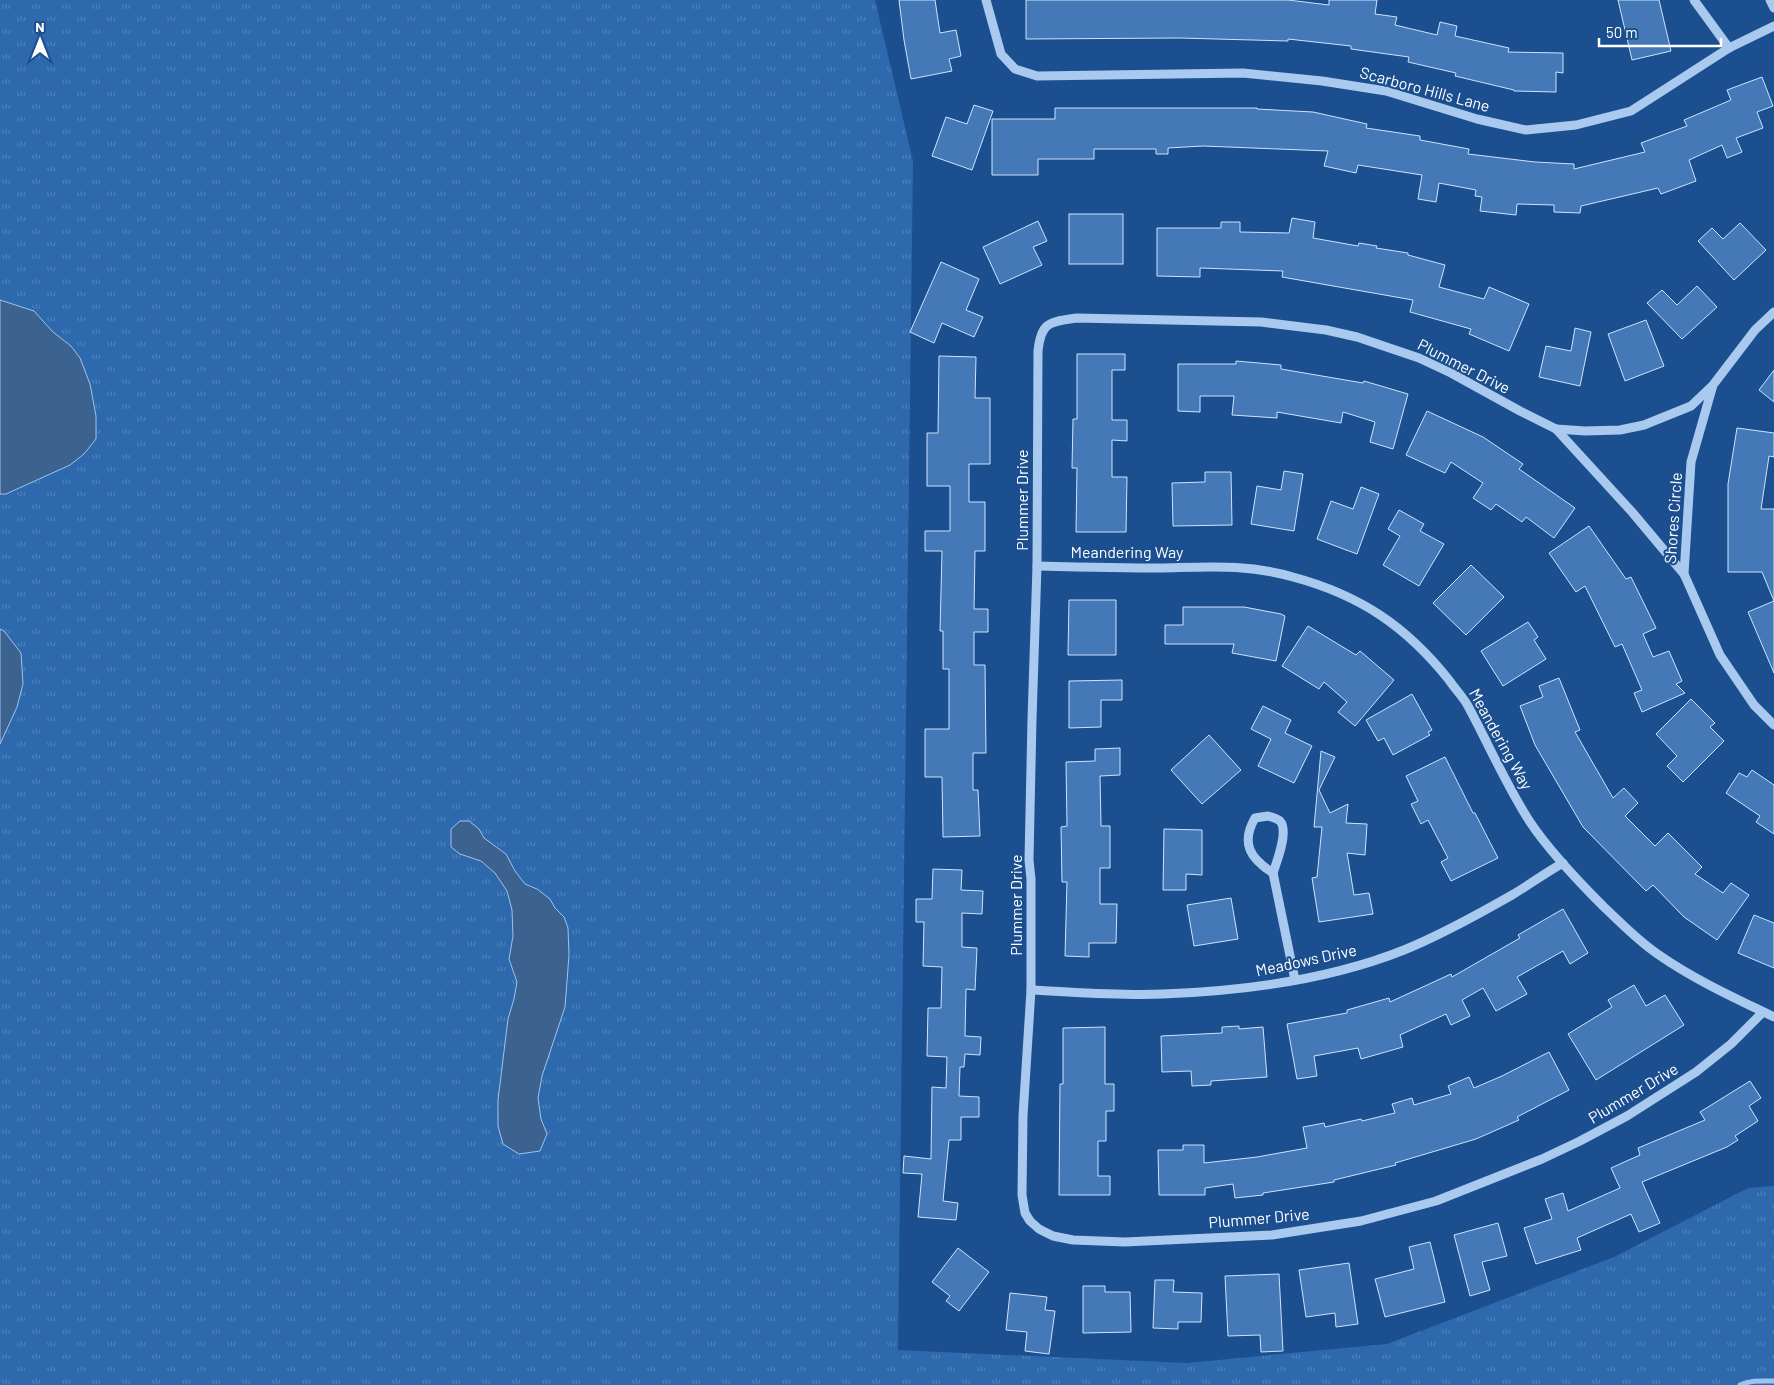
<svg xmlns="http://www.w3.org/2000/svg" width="1774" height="1385" font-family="Barlow,sans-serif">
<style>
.grass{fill:url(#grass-tufts)}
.water{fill:#3c6290;stroke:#9cc4f0}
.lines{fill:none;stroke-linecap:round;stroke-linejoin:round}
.stream{stroke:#9cc4f0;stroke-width:5}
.building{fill:#4478b7;stroke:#cfe3fa}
.minor{stroke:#a9c9ee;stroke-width:9}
.labels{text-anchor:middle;stroke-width:4;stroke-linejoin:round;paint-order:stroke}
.street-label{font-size:16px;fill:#fff;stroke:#1b4f8f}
</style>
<defs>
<pattern id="grass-tufts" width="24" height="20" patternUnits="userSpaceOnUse" patternTransform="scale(1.25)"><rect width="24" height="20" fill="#2e69ad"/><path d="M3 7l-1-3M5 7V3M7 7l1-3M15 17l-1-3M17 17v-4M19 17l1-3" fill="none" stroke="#4d80b9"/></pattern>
</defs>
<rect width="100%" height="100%" fill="#1b4f8f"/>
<path class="grass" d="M0,0H875L913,161L898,1350L1187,1363L1387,1344L1614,1257L1748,1188L1774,1186V1385H0Z"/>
<g class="water">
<path d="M0,300L34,311L53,332L71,346L80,358L90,384L96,416V439L84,454L70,465L6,494H0Z"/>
<path d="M0,629L4,631L21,653L23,684L17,707L0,744Z"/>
<path d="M460,821H469L479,829L484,838L506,854L515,871L525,884L537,889L550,899L555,908L564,917L568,928L569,955L565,1007L542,1076L538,1098L541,1119L547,1134L540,1151L519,1154L503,1144L498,1126V1100L508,1019L514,999L517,982L509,959L513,936L512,910L507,891L495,873L481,861L460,854L451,847V829Z"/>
</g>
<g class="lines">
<path class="stream" d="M1740,1385C1751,1380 1762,1381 1774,1381"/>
</g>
<g class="building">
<path d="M899,0H935L940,33L956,30L961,56L949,59L952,71L911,79L904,40Z"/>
<path d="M1026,0H1288L1329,5V0H1377L1375,14L1397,17L1395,25L1437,35L1440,22L1457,26L1455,36L1509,48L1508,52L1563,53V73L1556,72V92L1514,91V90L1455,76L1456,73L1408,62L1409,57L1351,49V46L1288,39V41L1180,38L1026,39Z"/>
<path d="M1618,0H1659L1671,51L1632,60Z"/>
<path d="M1762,77L1773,106L1757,112L1763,128L1736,138L1742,152L1727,158L1722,145L1689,160L1696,181L1661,194L1658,188L1581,206L1580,213L1554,212V205L1517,204L1516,215L1480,211L1482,197L1475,196L1476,190L1439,183L1436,202L1418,199L1422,175L1358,165L1356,173L1324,166L1328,151L1203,146L1168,148V154H1156V149H1094V159H1038V175H992V119H1055V108H1257V109L1313,112L1367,124L1366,128L1420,136V140L1469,149L1468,154L1535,162L1574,164V169L1645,152L1641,143L1687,126L1684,120L1731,100L1727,90Z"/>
<path d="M974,105L993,111L972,170L932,156L946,117L967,124Z"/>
<rect x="1069" y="214" width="54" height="50"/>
<path d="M1292,218L1315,222L1313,238L1358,246L1359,243L1377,246L1376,248L1408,253V255L1445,265L1439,287L1484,299L1489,287L1529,304L1509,351L1469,334L1471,329L1410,312L1413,300L1282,277L1283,271L1200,268V277L1157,276V228H1221V222H1240V232L1289,233Z"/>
<path d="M1038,221L1047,241L1033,247L1042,265L1000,284L983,247Z"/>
<path d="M1740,223L1766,250L1734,280L1698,241L1712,228L1723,239Z"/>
<path d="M941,262L979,279L966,310L983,317L974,337L942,323L934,343L910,332Z"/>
<path d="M1697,286L1717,307L1682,339L1647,303L1662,290L1677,305Z"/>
<path d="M1646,320L1664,366L1625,381L1608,334Z"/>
<path d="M1575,328L1591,332L1580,386L1539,377L1546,346L1571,351Z"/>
<path d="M1077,354H1125V370H1112V420H1127V441L1112,440V477H1127L1126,532H1076L1077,468H1072L1073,419H1077Z"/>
<path d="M939,356L976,357L975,398H990V464H969V502H985V551H975L974,609H988V632H974V665H985L986,753H973V790H978L980,836L943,837L942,777H925V729H949V669H943V631H940L942,551H925V531H950V486H927V433H938Z"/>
<path d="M1236,361L1281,365V369L1363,383L1364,381L1408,394L1393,449L1370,442L1375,422L1343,412L1341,423L1277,412V418L1232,415L1234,396H1200V412L1178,411V364H1236Z"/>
<path d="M1774,370V402L1759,390Z"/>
<path d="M1427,411L1483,437L1523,464L1519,469L1575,508L1554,538L1526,517L1522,522L1496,504L1491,510L1473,498L1483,483L1451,462L1445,473L1406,455Z"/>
<path d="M1737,428L1774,433V457L1769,456L1761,509H1774V673L1748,612L1774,601L1762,572H1728V484Z"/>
<path d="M1284,471L1303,474L1294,531L1251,524L1257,486L1281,490Z"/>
<path d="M1205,472H1231L1232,525L1173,526L1172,483L1205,482Z"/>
<path d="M1361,487L1379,494L1357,554L1317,539L1331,501L1353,509Z"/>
<path d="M1399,510L1424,524L1420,531L1444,544L1419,586L1383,565L1400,536L1388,529Z"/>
<path d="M1589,526L1626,579L1631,577L1656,628L1643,634L1653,657L1669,651L1682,681L1676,684L1685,693L1642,712L1634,693L1642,690L1622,644L1615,647L1585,586L1576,592L1549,553Z"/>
<path d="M1471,565L1504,597L1466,635L1433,603Z"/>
<path d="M1069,600H1116V655H1068Z"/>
<path d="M1183,607H1244L1281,614L1285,616L1276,661L1232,653L1234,644H1165V625H1183Z"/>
<path d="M1528,622L1538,637L1534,640L1546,659L1503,686L1481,651Z"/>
<path d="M1308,626L1356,655L1360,651L1394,680L1355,726L1338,712L1347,702L1324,682L1319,689L1282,666Z"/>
<path d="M1559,678L1580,730L1575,732L1613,798L1624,788L1638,803L1625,816L1655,846L1668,833L1702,867L1695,874L1723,893L1731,883L1749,895L1717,940L1684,917L1653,885L1646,891L1583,827L1535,745L1520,706L1543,697L1539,686Z"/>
<path d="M1122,680V700H1101V727L1069,728V681Z"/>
<path d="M1412,694L1432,730L1428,732L1430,735L1393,755L1384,738L1378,741L1366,720Z"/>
<path d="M1691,699L1715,723L1710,727L1724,741L1683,782L1667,766L1677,756L1656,734Z"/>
<path d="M1263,706L1291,720L1285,733L1312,746L1294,783L1258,766L1271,739L1251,729Z"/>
<path d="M1209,735L1241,770L1202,804L1171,770Z"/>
<path d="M1120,748V775L1100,776L1101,826H1110V868H1100V904H1117L1116,943H1089V957L1065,956L1067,882H1062L1061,827L1067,826L1066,762L1095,761V749Z"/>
<path d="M1321,751L1335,757L1319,790L1330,813L1348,804L1346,823L1367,824L1365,855L1347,853L1354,895L1369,893L1373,914L1319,922L1312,878L1317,877L1322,827H1314Z"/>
<path d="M1445,757L1473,813H1475L1498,858L1451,881L1441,862L1448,858L1428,820L1421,824L1411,804L1418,801L1406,776Z"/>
<path d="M1752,770L1774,785V834L1756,822L1760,816L1726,793L1739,773L1747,777Z"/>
<path d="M1164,829L1202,830V875L1186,874V890H1163Z"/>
<path d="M933,869L962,870L961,890L983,891L982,914L962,913V947L977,948L975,990L966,989L965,1036L981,1037L980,1055L965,1054L964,1067H960L959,1096L979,1097V1117H961V1140H949L943,1201L958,1203L956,1220L918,1217L922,1174L903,1173L904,1156L931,1159L932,1087L946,1088L947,1057L927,1056L928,1008H941L942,967L923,966L924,922H916V899H932Z"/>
<path d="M1231,898L1238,939L1194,946L1187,905Z"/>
<path d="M1563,909L1588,953L1570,964L1563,951L1517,977L1527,994L1496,1011L1483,988L1462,1000L1470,1016L1451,1025L1446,1014L1400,1035L1403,1047L1361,1059L1358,1048L1314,1056L1317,1076L1297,1079L1287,1024L1347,1013V1010L1389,998L1390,1002L1451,974L1452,977L1520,938L1518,935Z"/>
<path d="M1754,915L1774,923V968L1738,953Z"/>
<path d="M1634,985L1646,1006L1665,995L1684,1025L1596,1080L1568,1034L1612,1007L1608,1000Z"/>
<path d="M1239,1026V1029L1263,1027L1267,1077L1211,1081V1085L1192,1086L1191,1071L1162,1072L1161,1036L1222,1033V1027Z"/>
<path d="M1105,1027V1084H1114V1111H1106V1141H1098V1176H1110V1195H1059L1060,1084H1063V1028Z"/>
<path d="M1549,1052L1569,1090L1517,1117L1519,1120L1476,1139L1395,1163L1396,1165L1334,1180V1182L1263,1193V1195L1235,1198L1233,1184L1205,1188V1195H1159L1158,1150H1183V1145H1204V1163L1257,1157L1307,1148L1303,1127L1324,1123L1325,1127L1361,1119L1362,1121L1395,1113L1392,1104L1412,1098L1414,1105L1451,1094L1448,1086L1469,1077L1474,1088L1502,1076Z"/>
<path d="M1750,1081L1761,1098L1749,1106L1758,1121L1735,1136L1738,1140L1727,1147L1642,1182L1660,1223L1639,1232L1631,1214L1577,1238L1581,1250L1536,1264L1524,1228L1552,1219L1545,1199L1563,1193L1568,1211L1620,1188L1611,1168L1640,1155L1638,1148L1705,1120L1700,1112Z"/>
<path d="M1498,1223L1507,1256L1482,1262L1490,1290L1470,1296L1454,1235Z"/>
<path d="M1430,1242L1445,1302L1385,1317L1375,1279L1414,1269L1409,1247Z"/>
<path d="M958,1248L989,1272L959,1311L946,1301L950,1296L932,1282Z"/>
<path d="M1349,1263L1358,1324L1336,1327L1335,1313L1306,1317L1299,1270Z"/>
<path d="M1279,1274L1283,1351L1261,1352L1260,1335L1228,1336L1225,1276Z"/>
<path d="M1155,1280H1174L1173,1292L1202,1293L1201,1322H1178V1329L1153,1328Z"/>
<path d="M1083,1286H1105V1292H1130L1131,1332L1083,1333Z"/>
<path d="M1010,1293L1047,1297L1045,1310L1055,1311L1049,1354L1025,1351L1027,1332L1006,1330Z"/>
</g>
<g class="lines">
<g class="minor">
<path d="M986,0L1001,54L1015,69L1037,76L1243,73L1322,81L1386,91L1477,119L1526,130L1576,125L1631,111L1729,48L1774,26"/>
<path d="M1694,0L1729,48"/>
<path d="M1770,0L1774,8"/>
<path d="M1774,312L1755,330L1713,385L1691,462L1684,574L1720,655L1754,705L1774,725"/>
<path d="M1556,429L1585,431L1620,430L1644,425L1691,406L1711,387"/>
<path d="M1037,566C1079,567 1121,568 1163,568C1208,567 1249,564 1293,577C1360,595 1406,626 1449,680C1455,689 1463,697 1468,706C1489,745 1506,785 1530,822C1550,852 1577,880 1603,906C1621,923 1638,941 1659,955C1695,980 1735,998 1774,1017"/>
<path d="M1684,574L1632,512L1556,429L1520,411L1451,373L1419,358L1357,337L1326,330L1261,322L1077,318C1050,322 1041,321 1038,351L1037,566L1032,719L1029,860L1031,879V990L1023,1116L1022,1195L1025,1213L1030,1221L1039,1229L1053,1236L1073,1240L1125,1242L1272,1235L1361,1221L1436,1201L1542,1159L1580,1141L1627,1116L1696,1072L1731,1044L1763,1012"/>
<path d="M1268,816C1272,817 1277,818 1280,821C1289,831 1277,861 1273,873C1251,859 1240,844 1255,818Z"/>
<path d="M1273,873L1295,980"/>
<path d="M1031,990C1075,992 1119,996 1163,994C1243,991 1329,980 1404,950C1441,935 1477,915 1512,895C1529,885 1545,873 1563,863"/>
</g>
</g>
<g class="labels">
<g class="street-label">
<text transform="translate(1425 89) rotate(15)" y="6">Scarboro Hills Lane</text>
<text transform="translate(1464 366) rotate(27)" y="6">Plummer Drive</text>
<text transform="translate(1022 500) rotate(-90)" y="6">Plummer Drive</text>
<text transform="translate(1673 518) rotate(-86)" y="6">Shores Circle</text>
<text x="1127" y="558">Meandering Way</text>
<text transform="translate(1501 739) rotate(61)" y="6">Meandering Way</text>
<text transform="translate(1016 905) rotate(-90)" y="6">Plummer Drive</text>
<text transform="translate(1306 960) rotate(-12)" y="6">Meadows Drive</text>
<text transform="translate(1633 1093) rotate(-31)" y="6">Plummer Drive</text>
<text transform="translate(1259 1218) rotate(-5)" y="6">Plummer Drive</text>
</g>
</g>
<g transform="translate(40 40)" stroke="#1b4f8f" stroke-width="4" paint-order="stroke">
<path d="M0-4L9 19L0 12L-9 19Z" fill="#ffffff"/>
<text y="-8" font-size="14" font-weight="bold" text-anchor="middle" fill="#ffffff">N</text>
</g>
<path d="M1599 38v8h122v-8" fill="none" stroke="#ffffff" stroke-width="2.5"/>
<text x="1606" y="38" font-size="15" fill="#ffffff" stroke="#1b4f8f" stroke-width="4" paint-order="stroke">50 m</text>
</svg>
